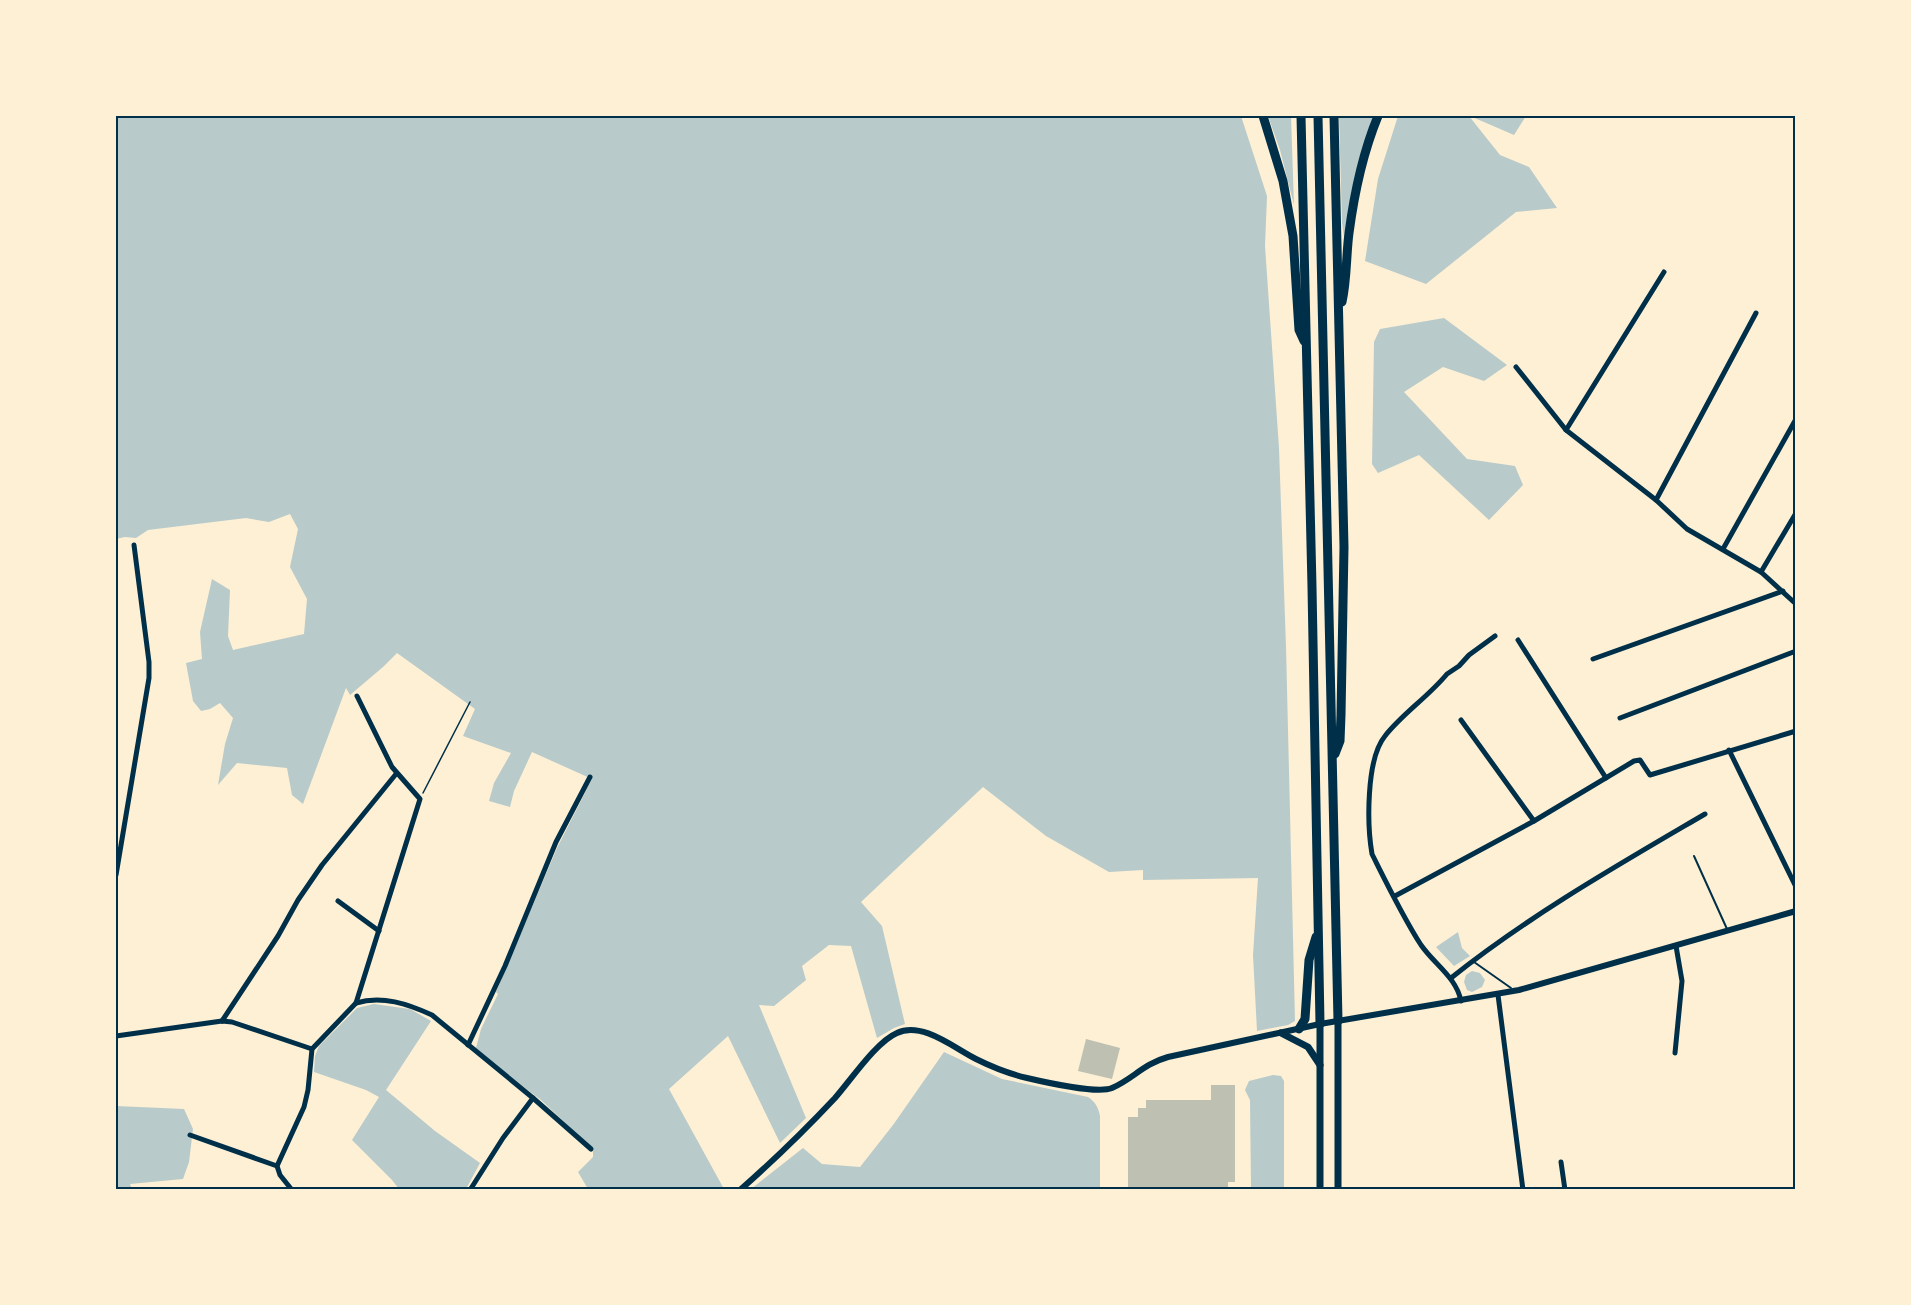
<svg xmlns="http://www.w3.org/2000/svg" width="1911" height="1305" font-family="Rubik,sans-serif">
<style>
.green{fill:#b9caca}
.building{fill:#bec0b2}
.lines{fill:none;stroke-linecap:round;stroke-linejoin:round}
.path{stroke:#003049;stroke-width:1.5}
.service{stroke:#003049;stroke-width:2}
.minor{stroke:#003049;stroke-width:5}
.tertiary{stroke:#003049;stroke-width:6}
.secondary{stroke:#003049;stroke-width:7}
.motorway{stroke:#003049;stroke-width:9}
.neatline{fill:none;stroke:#003049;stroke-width:2}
</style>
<rect width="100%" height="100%" fill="#fdf0d5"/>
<g class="green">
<path d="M116,116H1241L1267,196L1265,246L1279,448L1286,647L1295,1021L1288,1025L1257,1031L1253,955L1258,878L1143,880V870L1109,872L1046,836L983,787L861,902L882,926L905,1024L894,1028L877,1038L851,946L829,945L802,966L806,980L774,1006L759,1005L806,1118L780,1143L728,1036L669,1089L724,1189H588L578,1172L593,1157V1149L541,1100L491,1062L476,1048L481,1029L498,994L496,992L557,848L592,779L532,752L514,791L510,807L489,801L494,783L511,753L463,736L475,709L397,653L383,667L350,695L346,688L303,804L292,795L287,768L237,763L218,785L225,744L233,718L220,703L210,709L201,711L193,701L186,663L202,659L200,632L212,579L230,590L228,636L233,650L304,634L307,599L290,567L298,529L290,514L269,522L246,518L148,530L136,538L125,537L116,539Z"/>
<path d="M1268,116H1291L1294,205L1280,150Z"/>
<path d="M1339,116H1373L1355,177L1344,237L1342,223Z"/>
<path d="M1398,116H1469L1500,155L1529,167L1557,208L1516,212L1426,284L1365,261L1378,179Z"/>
<path d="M1470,116H1526L1514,135Z"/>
<path d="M1444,318L1507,365L1484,381L1443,367L1404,392L1467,459L1515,466L1523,485L1489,520L1419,455L1378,473L1372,464L1374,342L1380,329Z"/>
<path d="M1458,932L1462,948L1470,956L1454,966L1436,947Z"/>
<path d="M1472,971L1480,973L1485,980L1482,987L1472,992L1467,990L1464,982L1466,975Z"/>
<path d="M374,1004L410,1009L431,1021L386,1090L435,1131L480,1163L466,1189H399L392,1180L352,1140L379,1097L366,1090L314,1072L315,1056L319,1046L357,1008Z"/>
<path d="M944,1052L1002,1079L1088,1097C1095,1102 1098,1106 1100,1116V1189H751L803,1148L822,1164L860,1167L893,1125Z"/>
<path d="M1273,1075L1281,1076L1284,1081V1189H1251L1250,1100L1245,1090L1249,1081Z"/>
<path d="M116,1106L184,1109L193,1129L189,1162L183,1179L130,1184L132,1189L116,1190Z"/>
</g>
<g class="building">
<path d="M1086,1039L1120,1048L1112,1079L1078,1071Z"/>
<path d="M1211,1085H1235V1182H1228V1190H1128V1117H1138V1108H1146V1100H1211Z"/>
</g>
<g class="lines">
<path class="path" d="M423,793L470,702"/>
<g class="service">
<path d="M1694,856L1727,929"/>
<path d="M1474,962L1511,988"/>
</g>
<g class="minor">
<path d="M1516,367L1566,430L1656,500L1687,529L1761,572L1796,604"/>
<path d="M1566,430L1664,272"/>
<path d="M1656,500L1756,313"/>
<path d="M1723,549L1796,419"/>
<path d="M1761,572L1796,513"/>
<path d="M1518,640L1606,778"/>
<path d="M1593,659L1783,591"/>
<path d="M1620,718L1796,651"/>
<path d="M1461,720L1534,821"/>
<path d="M1729,750L1796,887"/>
<path d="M116,875L149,678V662L134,545"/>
<path d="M1395,896L1534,821L1634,761L1640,760L1650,775L1796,731"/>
<path d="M338,901L379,931"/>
<path d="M1451,978C1530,915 1618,865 1705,814"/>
<path d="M1498,995L1523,1190"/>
<path d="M1461,1001C1456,977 1435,965 1421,945C1403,917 1387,884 1372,854C1367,825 1366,759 1385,736C1402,714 1428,697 1447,674L1459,666L1469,655L1495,636"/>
<path d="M356,1003C382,995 408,1004 432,1015L533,1098L503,1138L470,1190"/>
<path d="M222,1021L278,936L298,900L322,865L396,774"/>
<path d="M116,1036L222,1021L232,1022L312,1049"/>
<path d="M468,1045L505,966L556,842L590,777"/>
<path d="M1675,1053L1682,981L1676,946"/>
<path d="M533,1098L591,1149"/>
<path d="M190,1135L277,1166"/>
<path d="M1561,1162L1565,1190"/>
<path d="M292,1190L280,1175L277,1166L304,1107L308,1090L312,1049L356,1003L420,799L392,767L357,696"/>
</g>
<path class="tertiary" d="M740,1190C773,1161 805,1130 835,1098C851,1080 876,1042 897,1033C922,1021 954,1048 976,1059C992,1067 1010,1074 1027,1078C1044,1082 1098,1094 1112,1088C1133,1079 1143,1064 1168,1057L1320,1024L1519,990L1796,911"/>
<g class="secondary">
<path d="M1320,1024V1190"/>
<path d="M1281,1033L1308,1047L1320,1065"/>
<path d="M1338,1190V1021"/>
</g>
<g class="motorway">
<path d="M1263,116L1283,181L1293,236L1299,330L1304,341"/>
<path d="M1301,116L1312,587L1320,1024"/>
<path d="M1318,116L1338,1021"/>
<path d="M1334,116L1344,547L1341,715L1340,741L1335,754"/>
<path d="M1342,302C1347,280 1346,256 1349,233C1354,195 1364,150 1378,116"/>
<path d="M1299,1029L1305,1019L1309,960L1316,937"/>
</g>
</g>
<rect width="1911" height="1305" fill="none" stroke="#fdf0d5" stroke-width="234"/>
<rect x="117" y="117" width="1677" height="1071" class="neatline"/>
</svg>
